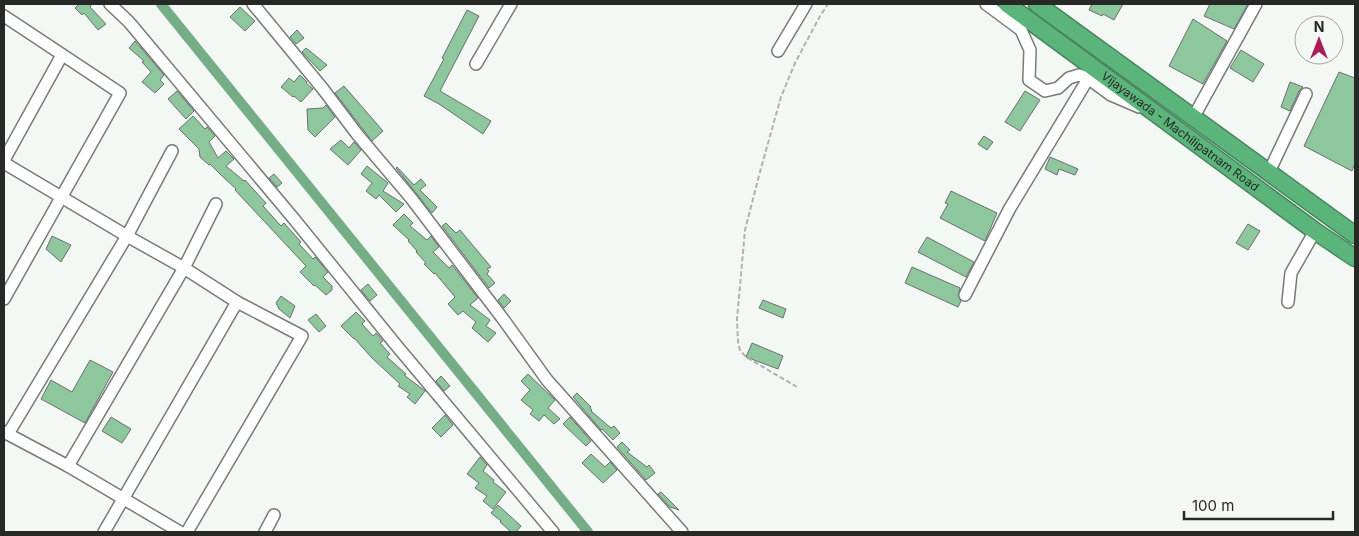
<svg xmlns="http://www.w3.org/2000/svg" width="1359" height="536" font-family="Inter,sans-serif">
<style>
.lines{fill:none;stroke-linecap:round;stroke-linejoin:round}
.canal{stroke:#75ad86;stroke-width:10}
.building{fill:#8ec79e;stroke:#6c706d}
.minor-casing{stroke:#787c79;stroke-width:14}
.highway-casing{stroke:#49845e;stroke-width:19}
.path{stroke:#afb3b0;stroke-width:2;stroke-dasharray:5 2.5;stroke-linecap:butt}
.minor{stroke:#fff;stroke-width:11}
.highway{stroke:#5bb57b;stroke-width:16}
.labels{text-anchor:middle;stroke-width:4.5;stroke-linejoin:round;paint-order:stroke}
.street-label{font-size:12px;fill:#272927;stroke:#f4f8f5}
</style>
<rect width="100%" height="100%" fill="#f4f8f5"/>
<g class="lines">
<path class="canal" d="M161,4L588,532"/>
</g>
<g class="building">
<path d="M77,4H92L90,7L106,24L98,30L84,13L82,15L75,8L78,5Z"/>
<path d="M1092,4H1123L1114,20L1103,14L1102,16L1089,10Z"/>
<path d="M1210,4H1248L1234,29L1204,16Z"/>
<path d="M240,7L255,21L245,31L230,17Z"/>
<path d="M467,10L479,16L440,91L491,121L483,134L439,104L424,96L444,59L442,58Z"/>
<path d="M1193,19L1227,41L1203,84L1169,66Z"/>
<path d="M297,30L304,38L296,44L290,37Z"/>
<path d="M135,41L164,75L160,80L164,84L155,93L142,82L151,72L142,62L144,61L129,48Z"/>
<path d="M306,48L327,65L320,71L302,52Z"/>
<path d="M1241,50L1264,64L1253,82L1230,68Z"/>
<path d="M1339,72L1355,78V163L1352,171L1304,146Z"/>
<path d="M300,75L307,82L306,83L313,89L301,102L294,96L293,97L281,87L289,78L294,82Z"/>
<path d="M1290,82L1303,87L1299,91L1290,111L1281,107Z"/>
<path d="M344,86L383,131L372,141L335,93Z"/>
<path d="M177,91L194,111L186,119L168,99Z"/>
<path d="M1025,91L1040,100L1020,131L1005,122Z"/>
<path d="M326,105L335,117L315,137L308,130L307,109L323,108Z"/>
<path d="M193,116L205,129L207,127L215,136L209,142L218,158L226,151L234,159L226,166L244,181L245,180L254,190L266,203L263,206L281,226L284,223L301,242L299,244L313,259L315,257L328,272L323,277L332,286V290L326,295L315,285L314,286L300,272L306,266L235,190L236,189L221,175L210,164L209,165L200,157L199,149L179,129Z"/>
<path d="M984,136L993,142L987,150L978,144Z"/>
<path d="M341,140L349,148L354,142L361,150L348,165L330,149Z"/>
<path d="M1050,157L1078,169L1075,175L1059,169L1057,175L1045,169Z"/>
<path d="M367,166L388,183L383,191L404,204L396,212L379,195L376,199L366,191L372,183L361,174Z"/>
<path d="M397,167L414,185L421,179L426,185L420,190L437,207L432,213L396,168Z"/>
<path d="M274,174L282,183L277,187L269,178Z"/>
<path d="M951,191L997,213L985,241L940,218L948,204L945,203Z"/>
<path d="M404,214L413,223L410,226L427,240L431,236L439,247L433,252L449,268L452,265L478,298L470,305L490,320L486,326L496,333L488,342L472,328L476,322L463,311L458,315L448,304L455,297L435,273L434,274L424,264L426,263L416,252L417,251L408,241L409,240L393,225Z"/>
<path d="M446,223L456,233L460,230L491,267L487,269L489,271L487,274L495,283L489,288L442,226Z"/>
<path d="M1248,224L1260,231L1248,250L1236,243Z"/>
<path d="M52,236L71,245L61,262L46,249Z"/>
<path d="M927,237L974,262L966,277L918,252Z"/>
<path d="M912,267L960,288L958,296L961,301L958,307L905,283Z"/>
<path d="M368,284L377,295L370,301L361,290Z"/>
<path d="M504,294L511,301L504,308L498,300Z"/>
<path d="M281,296L295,306L290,318L279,309L276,303Z"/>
<path d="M763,300L786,309L783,318L759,308Z"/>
<path d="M356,312L365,321L362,324L373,336L376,333L383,341L380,343L390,354L387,357L406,374L404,375L425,391L415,404L407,397L410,394L398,386L400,384L372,358L354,338V339L341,326Z"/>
<path d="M316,314L326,326L319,332L308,320Z"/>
<path d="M752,343L783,356L778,369L746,357Z"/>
<path d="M90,360L113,372L85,423L41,399L51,380L72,392Z"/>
<path d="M528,374L555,400L548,408L560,419L554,424L544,415L539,421L530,414L533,410L521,400L530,390L521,381Z"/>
<path d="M441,376L450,386L444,391L436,381Z"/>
<path d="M577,393L591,407L590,408L592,410L591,411L611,428L614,426L620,433L613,440L602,429L601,430L573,397Z"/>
<path d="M445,415L453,425L441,437L432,428Z"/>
<path d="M111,417L131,429L122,443L102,431Z"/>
<path d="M570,417L591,441L586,446L563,424Z"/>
<path d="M622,442L630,450L627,452L647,467L649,465L655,473L646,480L617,447Z"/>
<path d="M591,454L605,467L610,462L617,470L603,483L582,463Z"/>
<path d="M480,457L487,465L483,471L494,480L493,482L506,492L493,509L483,501L487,496L475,488L479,483L467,474Z"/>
<path d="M661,492L679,510L670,507L658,494Z"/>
<path d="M498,505L521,526L516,532H511L500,522L501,521L491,513Z"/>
</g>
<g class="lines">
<defs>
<g id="minor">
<path d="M110,4L129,22L294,219L396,345L553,532"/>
<path d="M253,4L323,89L357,134L411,198L503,319L547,380L682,532"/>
<path d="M986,4L1021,30L1030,50L1029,80L1045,91L1058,88L1069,78L1079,75L1088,78L1111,95L1139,107"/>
<path d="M4,16L120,93L4,299"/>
<path d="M778,51L806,4"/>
<path d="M476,64L511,4"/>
<path d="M1193,118L1256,4"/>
<path d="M4,160L62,55"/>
<path d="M4,163L127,236L184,268L237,302L104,532"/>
<path d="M1269,172L1306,94"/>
<path d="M965,295L1010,208L1094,69"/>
<path d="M1288,302L1291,273L1315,231"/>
<path d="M4,432L68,466L180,532"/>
<path d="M8,434L127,236L172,151"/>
<path d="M68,466L184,268L216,204"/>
<path d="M187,532L302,336L237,302"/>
<path d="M265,532L274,515"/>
</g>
<g id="highway">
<path id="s1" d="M1007,4L1315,231L1355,258"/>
<path d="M1037,4L1355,235"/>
</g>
</defs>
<use href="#minor" class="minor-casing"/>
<use href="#highway" class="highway-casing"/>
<path class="path" d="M797,387L746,357L740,350L738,342L737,319L745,230L761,168L781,97L795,63L820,16L828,4"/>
<use href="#minor" class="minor"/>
<use href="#highway" class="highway"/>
</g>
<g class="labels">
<g class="street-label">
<text dy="4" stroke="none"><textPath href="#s1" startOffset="215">Vijayawada - Machilipatnam Road</textPath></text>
</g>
</g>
<rect width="1359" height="536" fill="none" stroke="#272927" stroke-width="10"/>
<g transform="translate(1319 40)"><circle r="24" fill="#f4f8f5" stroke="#a2a5a3"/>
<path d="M0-4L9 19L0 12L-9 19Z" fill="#ab1c56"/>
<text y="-8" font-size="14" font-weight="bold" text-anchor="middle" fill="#272927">N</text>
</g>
<path d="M1184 511v8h149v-8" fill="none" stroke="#272927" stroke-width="2.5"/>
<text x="1192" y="511" font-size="15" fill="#272927" stroke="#f4f8f5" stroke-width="4" paint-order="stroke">100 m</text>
</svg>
